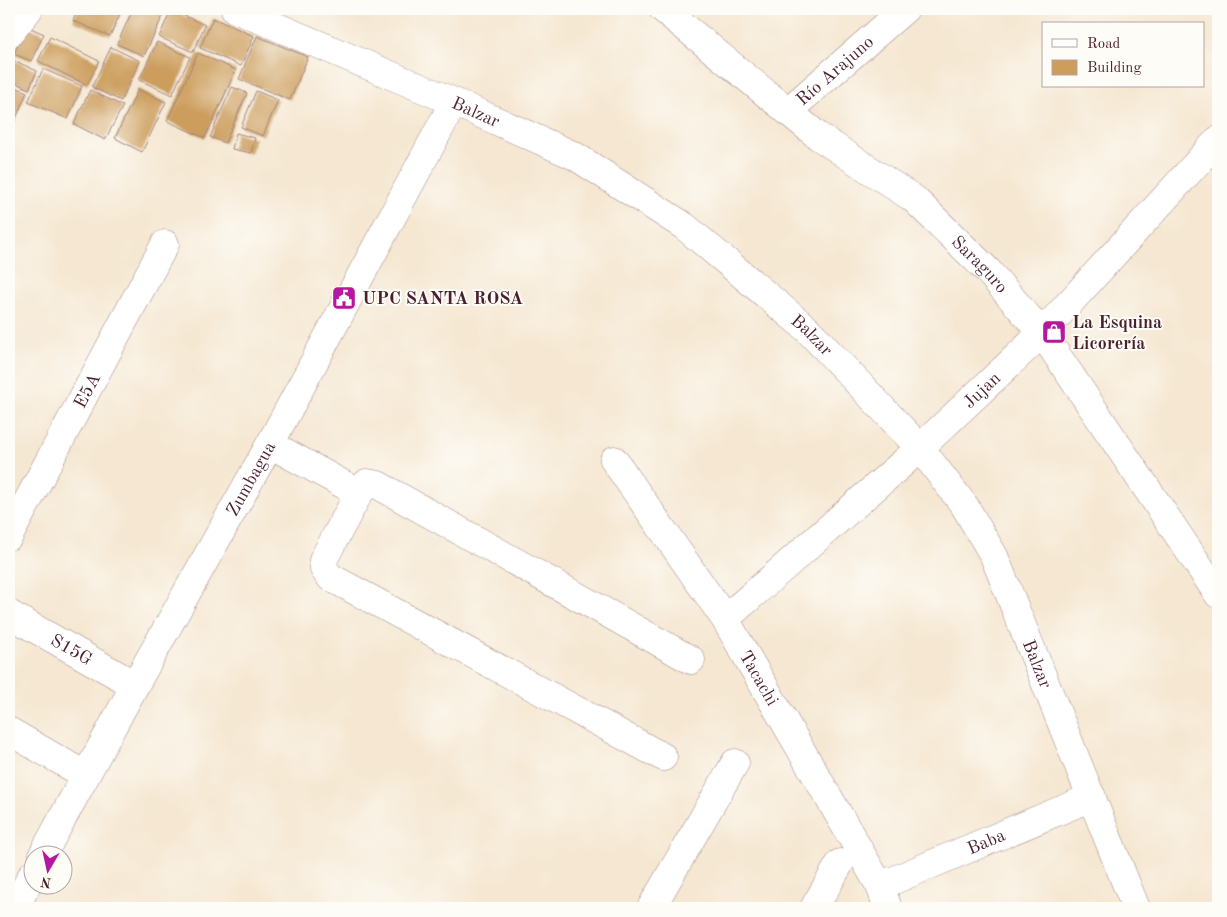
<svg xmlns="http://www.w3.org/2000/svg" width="1227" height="917" font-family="'Old Standard TT',serif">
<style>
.building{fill:#cc9d5b}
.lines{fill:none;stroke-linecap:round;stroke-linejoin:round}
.street-casing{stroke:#a0837e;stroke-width:29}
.secondary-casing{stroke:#a0837e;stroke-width:29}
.street{stroke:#fff;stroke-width:28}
.secondary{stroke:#fff;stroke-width:28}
.labels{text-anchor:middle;stroke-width:4;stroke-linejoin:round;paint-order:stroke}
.street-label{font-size:18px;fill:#4a1f2b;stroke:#fdfcf7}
.poi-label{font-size:18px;font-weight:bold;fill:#4a1f2b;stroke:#fdfcf7;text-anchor:start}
</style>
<rect width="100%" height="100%" fill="#fdfcf7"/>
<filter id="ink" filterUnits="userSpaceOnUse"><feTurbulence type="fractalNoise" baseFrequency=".02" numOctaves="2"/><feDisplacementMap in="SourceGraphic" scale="10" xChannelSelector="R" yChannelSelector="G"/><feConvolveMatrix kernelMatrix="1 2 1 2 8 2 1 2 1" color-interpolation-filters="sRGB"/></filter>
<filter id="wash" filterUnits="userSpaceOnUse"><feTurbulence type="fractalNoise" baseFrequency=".0096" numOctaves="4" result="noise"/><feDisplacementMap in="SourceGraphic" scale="20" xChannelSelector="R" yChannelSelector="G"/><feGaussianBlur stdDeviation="1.12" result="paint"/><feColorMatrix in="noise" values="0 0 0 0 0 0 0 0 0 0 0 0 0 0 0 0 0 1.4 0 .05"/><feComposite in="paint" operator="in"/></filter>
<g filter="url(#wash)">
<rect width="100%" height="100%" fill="#f5e7d1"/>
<g id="blocks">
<g class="building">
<path d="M78,9H113L121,12L110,36L73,21Z"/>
<path d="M133,9H166L144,56L117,44Z"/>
<path d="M171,10L205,25L193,52L159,37Z"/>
<path d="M213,18L254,36L241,66L200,48Z"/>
<path d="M26,26L44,34L31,61L14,54Z"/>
<path d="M257,36L308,57L290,100L239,79Z"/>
<path d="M50,37L99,61L87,85L38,61Z"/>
<path d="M157,42L190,57L172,95L139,80Z"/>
<path d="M111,47L140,61L121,101L92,87Z"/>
<path d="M198,53L236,70L205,138L167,121Z"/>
<path d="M9,58L37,71L29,89L9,80Z"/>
<path d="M43,69L82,86L68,119L28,102Z"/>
<path d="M9,84L27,92L15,121L9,118Z"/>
<path d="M232,87L247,93L225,143L210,137Z"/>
<path d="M138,89L166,102L142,152L115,138Z"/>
<path d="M90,90L123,106L105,140L74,124Z"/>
<path d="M256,91L278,100L263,136L241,127Z"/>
<path d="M236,133L255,138L251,153L232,149Z"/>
</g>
</g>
</g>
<g filter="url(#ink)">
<use href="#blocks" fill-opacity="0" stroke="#a0837e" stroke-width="1"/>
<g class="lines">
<defs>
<g id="street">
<path id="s1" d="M235,9L454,102L575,156L684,226L807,329L920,448L964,505L994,556L1136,908"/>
<path d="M9,34L29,9"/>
<path id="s2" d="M788,111L905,9"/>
<path d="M270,444L359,493L323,560L324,569L330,577L663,757"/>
<path id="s3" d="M614,460L725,619L880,886L888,908"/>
<path d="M359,493L367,483L378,485L691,660"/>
<path id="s4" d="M9,536L165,244"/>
<path id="s5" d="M9,614L135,685"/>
<path id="s6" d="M725,619L920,448L1042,333L1218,140"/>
<path d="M9,731L85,775"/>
<path id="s7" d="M43,854L135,685L270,444L454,102"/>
<path id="s8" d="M880,886L1092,797"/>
<path d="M15,908L32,875"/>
<path d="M651,908L735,763"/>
<path d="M814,908L840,863"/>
</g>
<g id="secondary">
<path id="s9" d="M663,9L818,136L914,199L987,270L1042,333L1218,594"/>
</g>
</defs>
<use href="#street" class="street-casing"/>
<use href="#secondary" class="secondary-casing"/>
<use href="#street" class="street"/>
<use href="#secondary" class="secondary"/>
</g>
</g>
<defs>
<symbol id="civic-square" viewBox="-11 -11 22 22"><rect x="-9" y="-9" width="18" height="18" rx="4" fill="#b5179e" stroke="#fdfcf7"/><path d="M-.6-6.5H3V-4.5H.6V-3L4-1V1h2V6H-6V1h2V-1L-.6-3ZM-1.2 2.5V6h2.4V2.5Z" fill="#fff"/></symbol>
<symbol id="shop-square" viewBox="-11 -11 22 22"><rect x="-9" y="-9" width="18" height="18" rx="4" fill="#b5179e" stroke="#fdfcf7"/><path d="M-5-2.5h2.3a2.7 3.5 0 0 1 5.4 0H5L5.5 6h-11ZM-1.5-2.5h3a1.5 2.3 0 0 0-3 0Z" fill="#fff"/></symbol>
</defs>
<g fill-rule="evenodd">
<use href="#civic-square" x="330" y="284" width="28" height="28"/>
<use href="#shop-square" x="1040" y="318" width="28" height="28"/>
</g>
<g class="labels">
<g class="street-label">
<text dy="6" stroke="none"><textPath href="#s2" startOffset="62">Río Arajuno</textPath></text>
<text dy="6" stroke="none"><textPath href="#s1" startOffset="262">Balzar</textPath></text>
<text dy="6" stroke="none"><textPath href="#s9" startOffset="408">Saraguro</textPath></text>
<text dy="6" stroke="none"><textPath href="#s1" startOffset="668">Balzar</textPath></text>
<text dy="6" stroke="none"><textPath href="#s4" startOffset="165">E5A</textPath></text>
<text dy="6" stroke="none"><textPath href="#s6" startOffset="344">Jujan</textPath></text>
<text dy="6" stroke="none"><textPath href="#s7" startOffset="429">Zumbagua</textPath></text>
<text dy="6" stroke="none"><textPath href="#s5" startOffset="72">S15G</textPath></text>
<text dy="6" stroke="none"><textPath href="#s1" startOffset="1072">Balzar</textPath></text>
<text dy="6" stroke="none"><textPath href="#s3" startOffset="262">Tacachi</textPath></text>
<text dy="6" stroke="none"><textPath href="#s8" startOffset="115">Baba</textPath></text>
</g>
<g class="poi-label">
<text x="362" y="304">UPC SANTA ROSA</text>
<text x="1072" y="328">La Esquina<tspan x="1072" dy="21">Licorería</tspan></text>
</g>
</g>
<rect width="1227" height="917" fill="none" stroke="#fdfcf7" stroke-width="30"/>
<rect x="1042" y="22" width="162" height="65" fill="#fdfcf7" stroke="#b5a4a5"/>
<rect x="1052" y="39" width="25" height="8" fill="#ffffff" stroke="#b5a4a5"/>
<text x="1087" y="48" font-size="15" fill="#4a1f2b">Road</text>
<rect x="1052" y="60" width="25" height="15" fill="#cc9d5b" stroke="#b5a4a5"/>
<text x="1087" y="72" font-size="15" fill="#4a1f2b">Building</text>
<g transform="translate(48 870) rotate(189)"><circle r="24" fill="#fdfcf7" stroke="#b5a4a5"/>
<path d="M0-4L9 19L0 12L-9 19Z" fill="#b5179e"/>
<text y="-8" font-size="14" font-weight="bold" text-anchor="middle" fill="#4a1f2b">N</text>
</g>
</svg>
